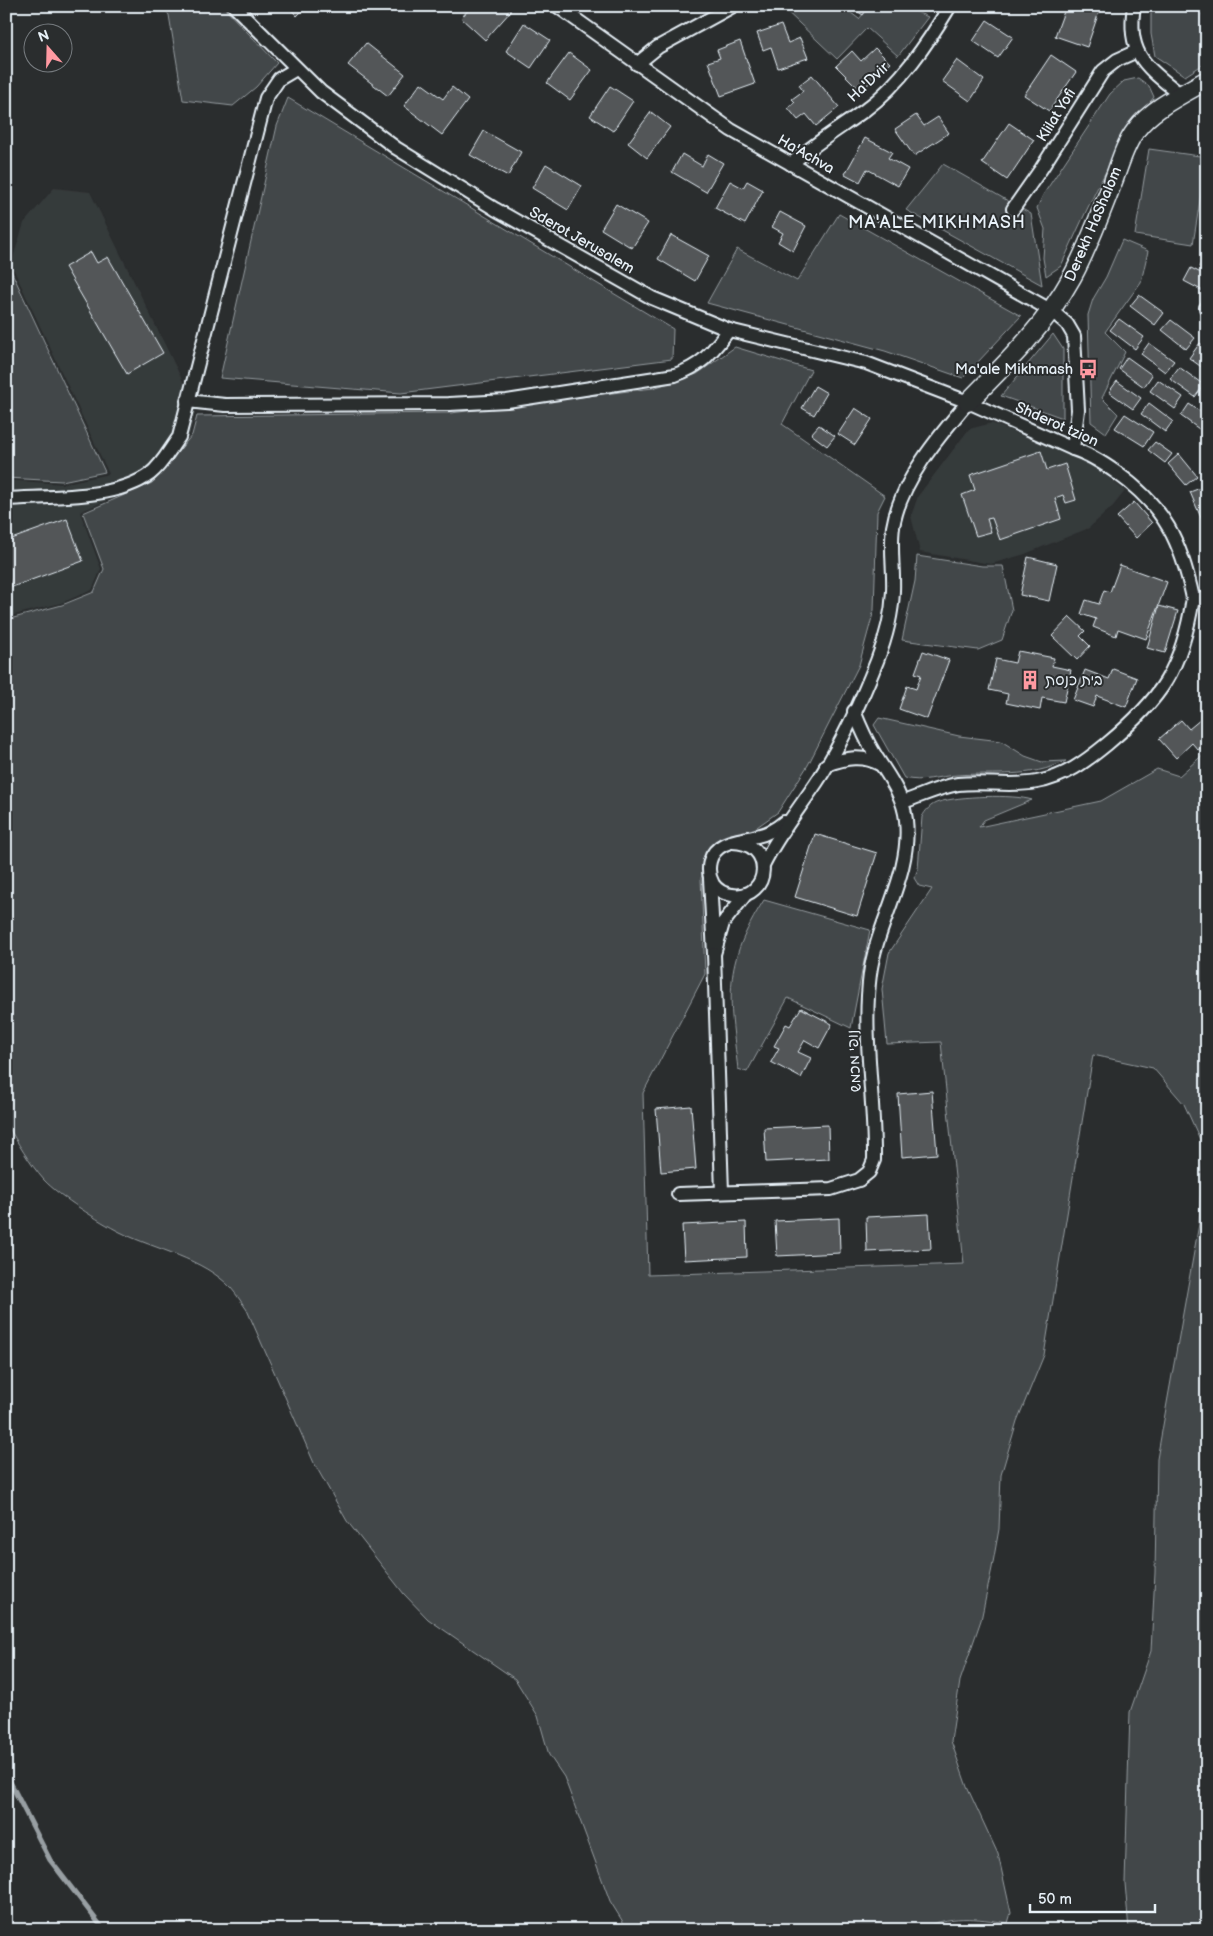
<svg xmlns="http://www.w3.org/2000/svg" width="1213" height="1936" font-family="'Balsamiq Sans','Playpen Sans Hebrew',sans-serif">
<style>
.built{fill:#363a3b}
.green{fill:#424648;stroke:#959ca0}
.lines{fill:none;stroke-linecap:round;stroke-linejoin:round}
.stream{stroke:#989fa3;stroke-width:5}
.building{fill:#535759;stroke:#e8f1f8}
.street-casing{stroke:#e8f1f8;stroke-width:16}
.secondary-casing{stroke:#e8f1f8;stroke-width:21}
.street{stroke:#2a2d2e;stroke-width:12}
.secondary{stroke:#2a2d2e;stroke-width:18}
.labels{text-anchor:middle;stroke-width:4;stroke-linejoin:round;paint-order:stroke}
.street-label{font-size:15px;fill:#e8f1f8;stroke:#2a2d2e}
.poi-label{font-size:15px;fill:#e8f1f8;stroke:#2a2d2e;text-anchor:end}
.quarter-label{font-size:18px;letter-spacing:1px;fill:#e8f1f8;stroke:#2a2d2e}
</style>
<rect width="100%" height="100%" fill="#2a2d2e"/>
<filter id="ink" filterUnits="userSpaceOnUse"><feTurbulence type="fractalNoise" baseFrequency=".02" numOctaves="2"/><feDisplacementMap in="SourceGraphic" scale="10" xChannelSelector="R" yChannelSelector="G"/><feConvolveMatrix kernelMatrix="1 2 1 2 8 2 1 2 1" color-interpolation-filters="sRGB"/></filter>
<g filter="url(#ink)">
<g class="built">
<path d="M54,188L90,192L196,408L190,434L150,481L80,512L101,569L92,590L61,603L6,617V480L62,484L109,474L11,264L24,223Z"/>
<path d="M992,423L1093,465L1125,491L1113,506L1089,528L1025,554L991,564L920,552L911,516L918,496L969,429Z"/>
</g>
<g class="green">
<path d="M163,6H222L277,63L256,87L233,106L183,100L169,15Z"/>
<path d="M781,6H842L859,19L870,6H903L928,17L898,56L867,28L837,59Z"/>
<path d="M1151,6H1199L1207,25V62L1185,76L1155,56L1151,34Z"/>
<path d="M1138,78L1149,86L1154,97C1113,148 1088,207 1061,266L1046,276L1043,258L1045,229L1037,208L1043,195L1110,94L1124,81Z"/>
<path d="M288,98L673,329L672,359L401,393L220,378L277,126Z"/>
<path d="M1149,149L1207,157L1193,244L1135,235Z"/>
<path d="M943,164L1031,214L1042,285L906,210Z"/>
<path d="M839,214L1021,316L963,378L885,351L707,303L737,249L797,281Z"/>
<path d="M1122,240L1148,251L1141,282L1105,332L1125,352L1102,398L1118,414L1106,433L1091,422L1088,315L1093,299L1106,277Z"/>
<path d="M8,264L105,472L62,481L6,478Z"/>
<path d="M1053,334L1063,349V418L1001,396Z"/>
<path d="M735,347L811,370L782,424L885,496L877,512L874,610L859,665L808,765L778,812L750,832L732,834L715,841L701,878L705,974L643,1093L648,1275L964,1264L941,1042L887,1044L882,989L889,953L932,889L919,886L914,878L918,869L922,817C925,811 931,804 939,802C958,796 1013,794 1032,800L984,820L979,827L1101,801L1157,769L1179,776L1207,751V1930H1129L1125,1883L1130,1712L1151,1651L1155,1573L1157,1459L1199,1224L1203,1146L1184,1104L1153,1068L1093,1055L1044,1355L1017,1421L1001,1475L999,1529L992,1568L981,1620L960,1681L951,1741L967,1787L998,1854L1011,1913L1008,1923C976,1918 949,1914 919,1930H628L610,1901L564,1777L549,1755L538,1716L515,1679L428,1619L404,1594L347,1521L314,1463L247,1310C242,1303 237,1295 231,1288C203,1258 156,1250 120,1232C100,1222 59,1196 44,1180C29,1163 18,1143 6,1123V620L62,605L94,592L104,569L83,513L152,483L192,435L197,416L451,413L653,388L697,374Z"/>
<path d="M917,556L982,566H1003L1012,610L1002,640L978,650L902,640L915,581Z"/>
<path d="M879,718L959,736L1001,741L1025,756L1042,762L1066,761C1028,779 997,772 957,775C938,776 923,783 904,778L874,725Z"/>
<path d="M764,900L870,930L851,1028L788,998L747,1072L738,1069C729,996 722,966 764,900Z"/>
</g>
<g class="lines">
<path class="stream" d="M6,1774L50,1860L104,1930"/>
</g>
<g class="building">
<path d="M288,6H307L297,16Z"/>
<path d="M472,6H505L511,11L485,40L461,18Z"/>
<path d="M849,6H869L863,15Z"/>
<path d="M1066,6H1101L1087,47L1055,36Z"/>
<path d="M987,20L1013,37L998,58L973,41Z"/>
<path d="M524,23L550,40L531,68L506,51Z"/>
<path d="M781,25L788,43L800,38L808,58L778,68L771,47L763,50L757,33Z"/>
<path d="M740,41L755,84L721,96L708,62L720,58L717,50Z"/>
<path d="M366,43L405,74L388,96L348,65Z"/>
<path d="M875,48L890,63L861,91L836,66L852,51L861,61Z"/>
<path d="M569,53L592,70L570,100L547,83Z"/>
<path d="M1051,55L1076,72L1049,111L1024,95Z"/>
<path d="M957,60L984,80L970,101L942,81Z"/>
<path d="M812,75L839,107L816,126L806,114L798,120L788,108L795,102L792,99L803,91L799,85Z"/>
<path d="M421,83L443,99L452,87L468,100L442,135L404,106Z"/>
<path d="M610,86L633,101L613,131L590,116Z"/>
<path d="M651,112L670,127L647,158L628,143Z"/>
<path d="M916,115L924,126L938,117L949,133L914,156L895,129Z"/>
<path d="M1009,123L1034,140L1007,180L982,163Z"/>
<path d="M484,131L521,152L508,176L470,155Z"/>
<path d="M865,138L892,152L888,158L908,169L898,186L867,169L860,182L845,174Z"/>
<path d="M682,154L702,166L708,154L723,163L706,192L672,172Z"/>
<path d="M546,164L582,186L568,210L532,188Z"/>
<path d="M730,181L743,188L747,181L763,190L745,224L715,208Z"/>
<path d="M616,204L648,223L632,248L601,229Z"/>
<path d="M780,212L806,226L793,251L778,242L783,233L772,227Z"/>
<path d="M671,235L709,256L695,281L658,259Z"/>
<path d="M1207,248V271L1199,267Z"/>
<path d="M91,252L97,263L108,257L163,353L127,374L65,267Z"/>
<path d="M1191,268L1207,276L1205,292L1184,281Z"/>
<path d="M1139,295L1164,313L1155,325L1130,306Z"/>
<path d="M1119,319L1144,337L1135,349L1110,330Z"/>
<path d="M1171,320L1195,338L1186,349L1162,330Z"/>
<path d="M1149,343L1174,361L1165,372L1141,354Z"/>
<path d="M1200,343L1207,348V371L1189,358Z"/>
<path d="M1127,357L1152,375L1144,387L1119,369Z"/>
<path d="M1179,367L1204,385L1195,397L1170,379Z"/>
<path d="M1158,380L1183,397L1175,409L1150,391Z"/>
<path d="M1117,381L1141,398L1133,409L1109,392Z"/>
<path d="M815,386L827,393L814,415L802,408Z"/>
<path d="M1149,403L1173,421L1165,432L1141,414Z"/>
<path d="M1189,404L1207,416L1206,434L1181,416Z"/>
<path d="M855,408L872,419L855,445L838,434Z"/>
<path d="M1125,414L1153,432L1144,446L1115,428Z"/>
<path d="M819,425L835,436L827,446L811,434Z"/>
<path d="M1155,442L1172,454L1165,463L1148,450Z"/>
<path d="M1041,451L1047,470L1065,464L1076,500L1066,503L1063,495L1055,498L1061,519L1000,540L992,518L987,519L991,532L976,536L962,495L975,490L970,475Z"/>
<path d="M1179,454L1197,476L1186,485L1168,464Z"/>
<path d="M1203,487L1207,497V518L1202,520L1190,492Z"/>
<path d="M1134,502L1152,523L1136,538L1117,517Z"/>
<path d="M67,519L83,561L12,587L6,571V541Z"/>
<path d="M1028,557L1057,564L1049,601L1020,595Z"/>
<path d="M1120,565L1167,582L1146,639L1118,629L1116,636L1093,627L1096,619L1081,614L1086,600L1099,604L1104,590L1110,592Z"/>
<path d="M1159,606L1178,611L1165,653L1147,648Z"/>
<path d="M1070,617L1085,631L1080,636L1090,646L1077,660L1052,636Z"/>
<path d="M923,651L949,660L927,719L899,709L907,686L916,689L921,675L915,673Z"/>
<path d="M1018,651L1054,658L1052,666L1071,670L1064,702L1042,698L1040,710L1006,703L1008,694L989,690L996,659L1015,663Z"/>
<path d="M1113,669L1137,678L1126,707L1097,696L1093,707L1073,700L1085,670L1109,679Z"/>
<path d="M1207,714V742L1198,750L1192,743L1176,758L1159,739L1181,720L1189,729Z"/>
<path d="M815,834L877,853L857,916L795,897Z"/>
<path d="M801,1008L832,1024L819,1048L805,1040L798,1052L811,1058L801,1078L771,1062L779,1048L774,1046L786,1024L790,1026Z"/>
<path d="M932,1091L937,1154L902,1157L898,1094Z"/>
<path d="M691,1106L696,1169L661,1172L656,1109Z"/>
<path d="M828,1125L829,1159L766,1162L764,1128Z"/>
<path d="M929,1214L931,1249L867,1252L866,1217Z"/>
<path d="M839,1218L840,1253L777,1256L775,1221Z"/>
<path d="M746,1222L747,1257L684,1260L682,1225Z"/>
</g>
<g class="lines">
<defs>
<g id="street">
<path d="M234,6L321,92L396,148L495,209L652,298L729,330L866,363L968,402L1073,449C1089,454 1103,463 1117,473C1165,507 1181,542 1193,598L1207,600"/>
<path d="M557,6L731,130L1052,311L1067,324L1074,336L1078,410L1073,449"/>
<path d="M1134,6C1126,55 1147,67 1181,95"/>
<path d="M637,64L658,47L733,6"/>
<path d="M791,164C814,144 840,128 865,110C901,83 927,44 950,6"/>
<path d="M1013,209L1041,169L1103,71L1117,60L1137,51"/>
<path d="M1206,308L1207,307"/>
<path d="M187,401L225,405L449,404L507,401L675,375C703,365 711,353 729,330"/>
<path d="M6,499C49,496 115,500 150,474C162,465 170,449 179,437L266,98L279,79L296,69"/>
<path d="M826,765C845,758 863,754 881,765"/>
<path d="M903,802C921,796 939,787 958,784C984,781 1011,787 1037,782C1065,777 1085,762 1107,744C1161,699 1182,669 1193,598"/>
<path d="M730,842C776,840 771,901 732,895C724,894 717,890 713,884C709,877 708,869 710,861C716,840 739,841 757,836C767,834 777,828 784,822"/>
<path d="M763,865C777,837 792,818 810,792C838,753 859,706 877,661C886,638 892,616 893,591C894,570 890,548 893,527C900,482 939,436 968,402"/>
<path d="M710,879L714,954L723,923L746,894"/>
<path d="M714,954L722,1192"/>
<path d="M678,1194L831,1189L859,1180L869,1172L874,1160C875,1098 862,1035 870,974C877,922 912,874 906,820C903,793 887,775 874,753C866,740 860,726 854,711"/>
</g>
<path id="secondary" d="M968,402C1007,363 1045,326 1072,277C1089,246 1101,212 1114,179C1120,163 1125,144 1136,130C1152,108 1183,94 1207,80"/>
</defs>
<use href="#street" class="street-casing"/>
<use href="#secondary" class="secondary-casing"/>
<use href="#street" class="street"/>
<use href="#secondary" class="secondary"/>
</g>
</g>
<defs>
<symbol id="bus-bare" viewBox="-9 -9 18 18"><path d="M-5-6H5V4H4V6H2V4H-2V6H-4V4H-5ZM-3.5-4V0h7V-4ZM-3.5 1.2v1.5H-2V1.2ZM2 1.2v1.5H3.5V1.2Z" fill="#ff9aa2" stroke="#2a2d2e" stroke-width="2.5" paint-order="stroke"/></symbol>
<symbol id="building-bare" viewBox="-9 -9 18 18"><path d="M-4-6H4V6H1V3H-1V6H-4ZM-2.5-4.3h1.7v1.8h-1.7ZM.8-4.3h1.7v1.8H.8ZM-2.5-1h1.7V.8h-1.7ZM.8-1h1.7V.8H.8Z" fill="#ff9aa2" stroke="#2a2d2e" stroke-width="2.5" paint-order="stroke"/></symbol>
</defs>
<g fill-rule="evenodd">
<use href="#bus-bare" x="1074" y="355" width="28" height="28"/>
<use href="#building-bare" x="1016" y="666" width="28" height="28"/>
</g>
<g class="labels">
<g class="street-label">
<text transform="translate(868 82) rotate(-43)" y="5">Ha'Dvir</text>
<text transform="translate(1056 115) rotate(-58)" y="5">Klilat Yofi</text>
<text transform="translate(806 154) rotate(30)" y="5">Ha'Achva</text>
<text transform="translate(1093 224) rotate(-67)" y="5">Derekh HaShalom</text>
<text transform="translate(582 240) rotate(30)" y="5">Sderot Jerusalem</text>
<text transform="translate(1057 424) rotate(24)" y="5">Shderot tzion</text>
<text transform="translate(854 1061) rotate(-93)" y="5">נופי מכמש</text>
</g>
<g class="poi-label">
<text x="1073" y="374">Ma'ale Mikhmash</text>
<text x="1045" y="685" text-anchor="start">בית כנסת</text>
</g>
<g class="quarter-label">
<text x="937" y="228">MA'ALE MIKHMASH</text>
</g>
</g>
<rect width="1213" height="1936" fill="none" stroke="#2a2d2e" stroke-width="25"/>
<rect x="12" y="12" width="1188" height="1911" fill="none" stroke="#e8f1f8" stroke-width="2" filter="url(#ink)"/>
<g transform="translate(48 48) rotate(340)"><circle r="24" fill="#2a2d2e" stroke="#767b7f"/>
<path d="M0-4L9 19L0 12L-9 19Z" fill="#ff9aa2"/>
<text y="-8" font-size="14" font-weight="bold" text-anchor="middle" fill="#e8f1f8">N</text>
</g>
<path d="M1030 1904v8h125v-8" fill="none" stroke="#e8f1f8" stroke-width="2.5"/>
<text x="1038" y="1904" font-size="15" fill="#e8f1f8" stroke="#2a2d2e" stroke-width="4" paint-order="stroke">50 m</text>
</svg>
